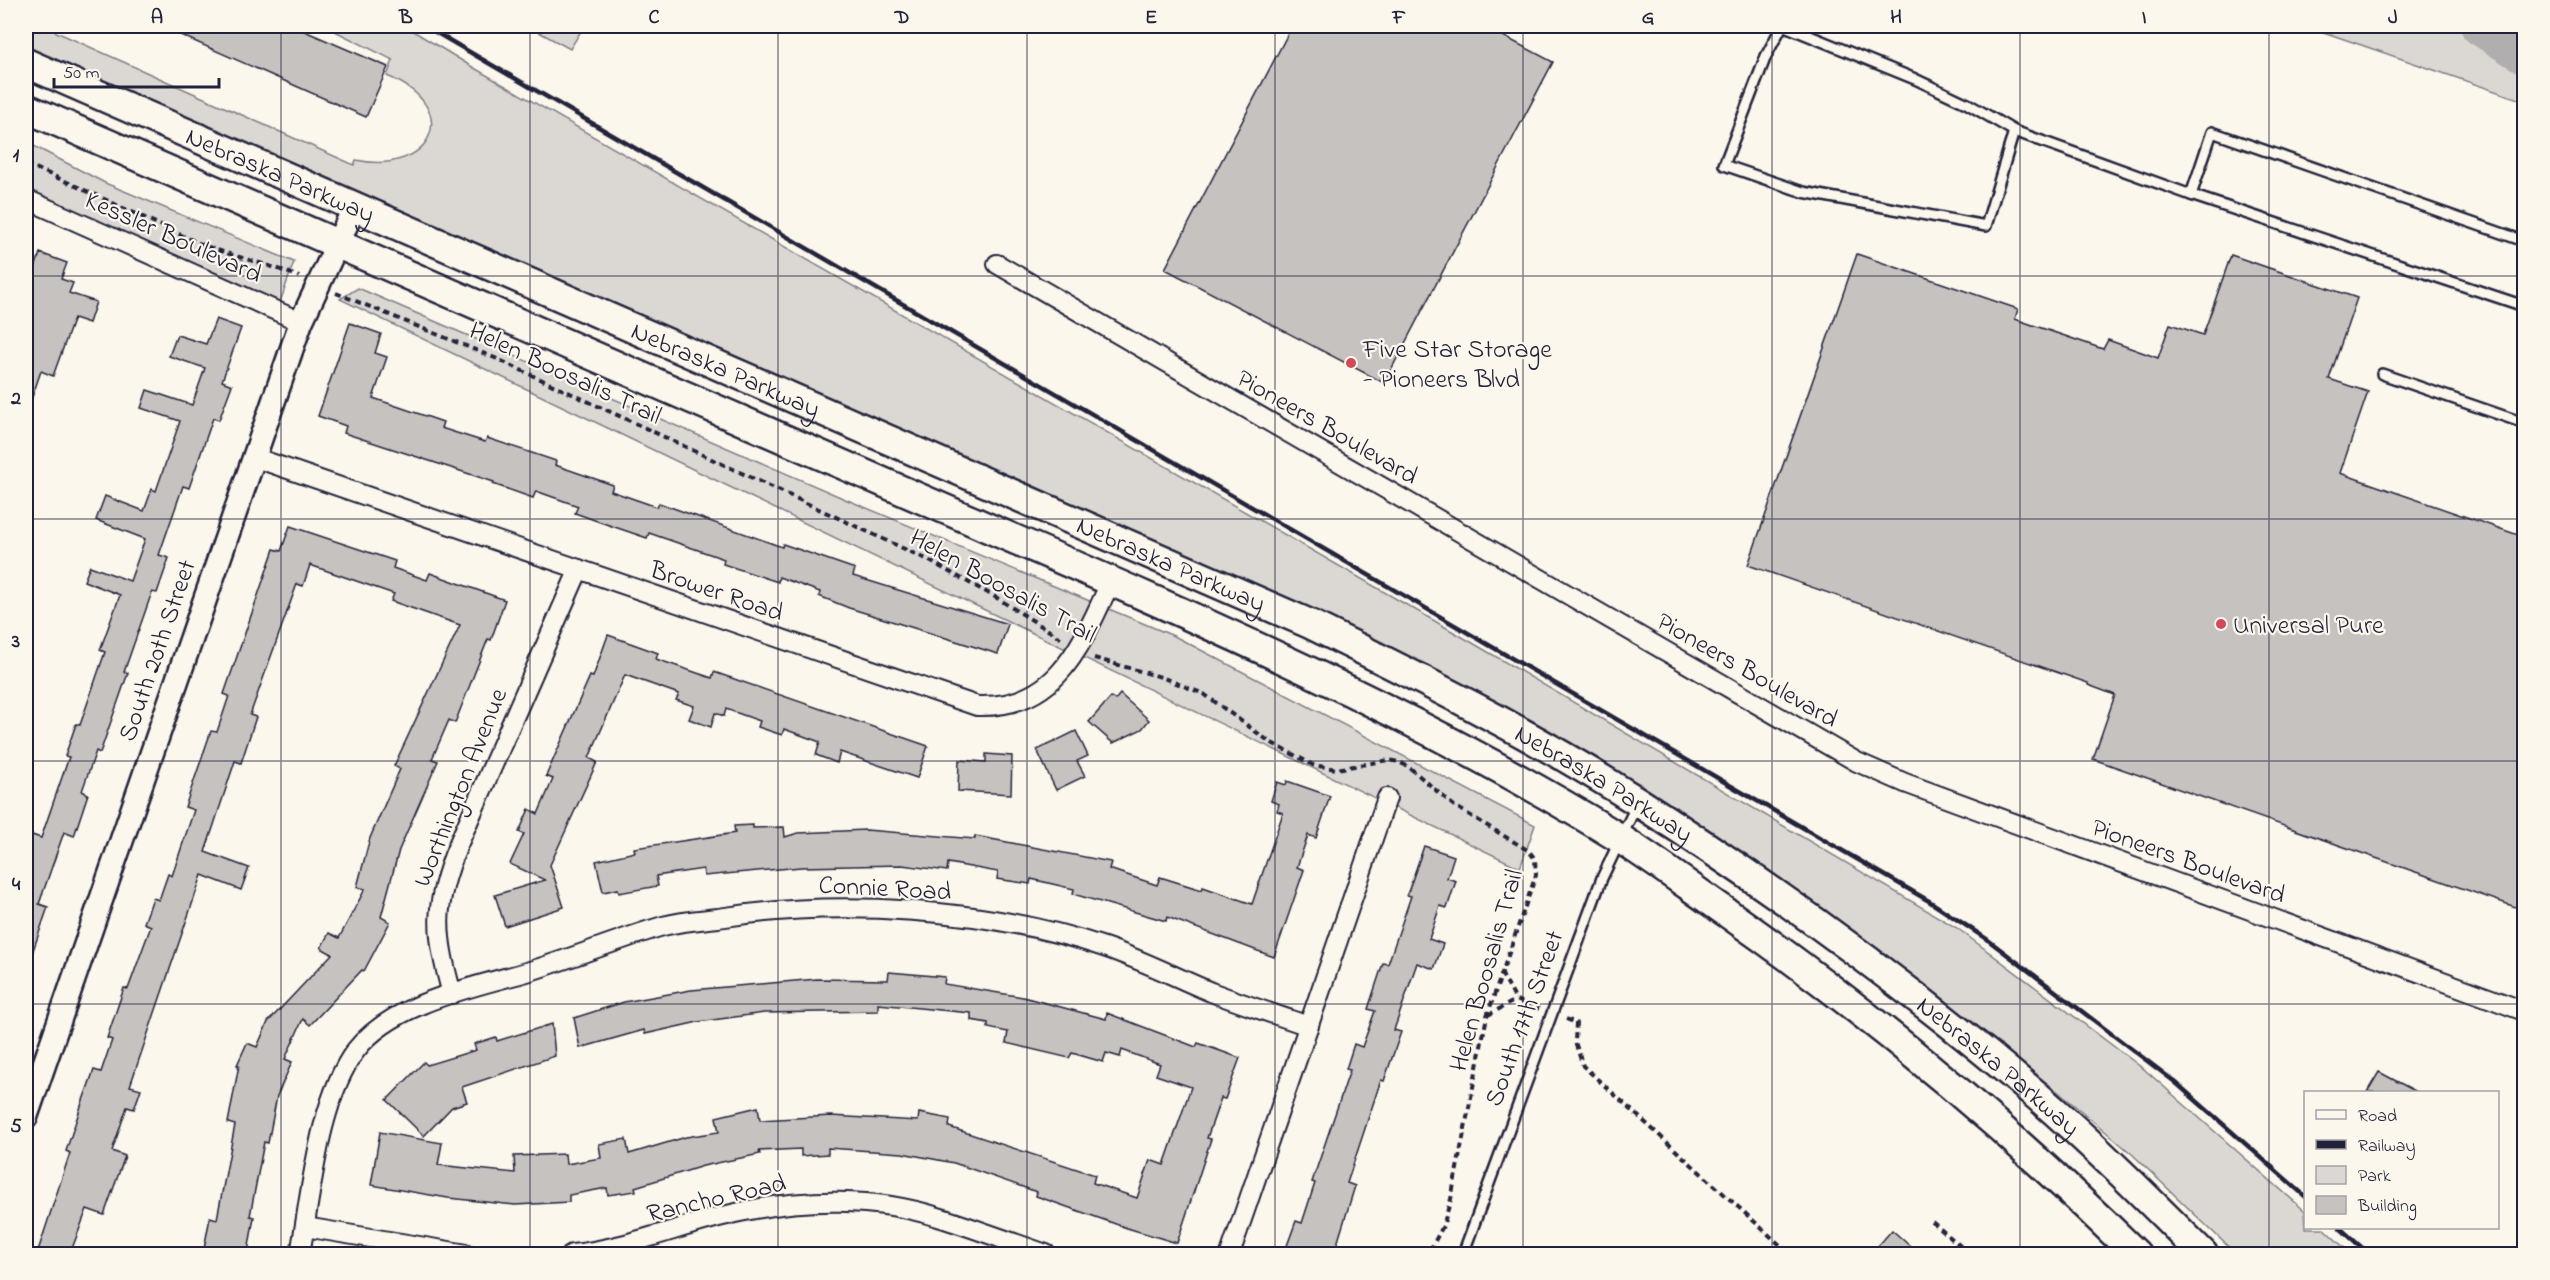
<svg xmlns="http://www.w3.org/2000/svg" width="2550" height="1280" font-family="'Indie Flower',sans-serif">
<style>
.green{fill:#dbd8d3;stroke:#7e7d87;stroke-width:1.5}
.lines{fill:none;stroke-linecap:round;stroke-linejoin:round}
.river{stroke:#b1aeb0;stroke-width:39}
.building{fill:#c6c2c0;stroke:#22223b;stroke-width:1.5}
.service-casing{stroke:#22223b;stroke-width:14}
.minor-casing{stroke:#22223b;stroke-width:22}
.tertiary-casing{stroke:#22223b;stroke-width:27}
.primary-casing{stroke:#22223b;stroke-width:33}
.path{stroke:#22223b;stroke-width:4;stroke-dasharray:6 4.5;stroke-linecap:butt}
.service{stroke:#fbf7ec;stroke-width:9}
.minor{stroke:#fbf7ec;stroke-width:18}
.tertiary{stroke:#fbf7ec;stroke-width:22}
.primary{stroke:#fbf7ec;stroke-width:28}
.rail{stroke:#22223b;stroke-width:4.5}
.grid{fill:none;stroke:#22223b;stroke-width:1.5;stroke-opacity:0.55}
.poi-dot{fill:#d1495b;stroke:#fbf7ec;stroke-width:2}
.labels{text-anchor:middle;stroke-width:4.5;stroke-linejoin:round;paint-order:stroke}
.street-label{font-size:26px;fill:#22223b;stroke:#fbf7ec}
.poi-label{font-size:26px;fill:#22223b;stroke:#fbf7ec;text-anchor:start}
.neatline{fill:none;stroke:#22223b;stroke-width:2}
.grid-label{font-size:20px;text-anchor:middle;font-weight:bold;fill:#22223b}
</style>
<rect width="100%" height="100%" fill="#fbf7ec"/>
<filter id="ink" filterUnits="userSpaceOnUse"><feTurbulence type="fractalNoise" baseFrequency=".0167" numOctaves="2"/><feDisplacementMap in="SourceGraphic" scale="12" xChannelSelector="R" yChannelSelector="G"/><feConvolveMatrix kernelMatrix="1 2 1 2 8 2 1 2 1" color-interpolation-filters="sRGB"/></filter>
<g filter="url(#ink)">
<g class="green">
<path d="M26,26H43L354,165L356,160C430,176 466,109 387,76L393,60L325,26H405L469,65L1471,642L1957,928L2145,1070L2305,1211L2306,1228H2323L2351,1254H2236L2132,1154L2061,1094L1851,930L1685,816L1618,773L1301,606L1025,482L1015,480L27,48Z"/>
<path d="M528,26H584L570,49Z"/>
<path d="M2306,26H2524V101Z"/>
<path d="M26,142L105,183L294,262L277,311L26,199Z"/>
<path d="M358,288L845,499L1176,637L1535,825L1520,868L340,299Z"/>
</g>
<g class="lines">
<path class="river" d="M2480,26L2524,54"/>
</g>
<g class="building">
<path d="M160,26H293L388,67L366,117Z"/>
<path d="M1292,26H1484L1553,62L1384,383L1165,269Z"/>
<path d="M40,253L67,263L61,279L73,283L69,293L96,302L89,323L74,318L53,376L41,371L28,409H26V296Z"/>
<path d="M1857,254L2018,309L2015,319L2103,349L2108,340L2158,358L2170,324L2203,335L2231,255L2357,298L2329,379L2368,392L2340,473L2524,537V910L2093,759L2115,695L2088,685V683L1748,565Z"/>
<path d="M216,319L241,328L222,381L232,385L219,420L213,418L189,488L183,486L159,555L169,558L157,593L152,592L124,672L128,673L100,753L96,751L82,791L88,794L74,836L64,832L39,904L48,907L28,965H26V853L32,835L41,838L69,757L65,756L76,724L80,725L105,652L100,650L120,595L84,581L90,566L130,581L145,539L96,520L105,496L144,511L152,489L156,491L180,421L141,408L147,390L192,405L205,368L169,356L177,335L206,344Z"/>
<path d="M350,323L381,334L375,353L387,357L373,398L443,422L441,428L485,442L487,438L556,461L555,465L613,485L611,491L657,507L659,503L782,547L783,544L855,569L853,576L1008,624L998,654L849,608L819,596L820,592L779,577L778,582L723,564L724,559L649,533L647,538L600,522L575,513L578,506L536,491L533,498L493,484L494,482L344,433L346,426L318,416Z"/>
<path d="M290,526L395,561L393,568L427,580L430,573L505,600L491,640L488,639L455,723L449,720L432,759L438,761L399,850L381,917L390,922L364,971L362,970L310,1025L303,1019L285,1059L292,1062L277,1096L268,1143L264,1142L250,1216L254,1217L248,1252L236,1254L204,1249L210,1217L217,1219L235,1125L228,1123L239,1065H237L247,1043L257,1047L268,1022L332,954L321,948L329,933L339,938L365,889L357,887L370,838L400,769L394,766L460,625L391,601L394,594L310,565L303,586L297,584L250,715L256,717L241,763L235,761L205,852L249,868L241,890L202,875L130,1086L141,1089L134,1109L127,1107L112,1151L125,1156L104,1215L87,1209L70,1254H37L70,1153L66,1151L82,1103L94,1070L101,1072L112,1040L107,1038L124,988L128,989L151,926L144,923L153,898L159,900L168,874L172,876L194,810L185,807L211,731L217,732L229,696L224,694L274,549L281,551Z"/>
<path d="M608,635L658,653L656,659L712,678L714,672L928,746L917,778L840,752L837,763L816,755L820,742L784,729L782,735L758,727L760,721L726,709L724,716L715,713L711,727L689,719L694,706L676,700L679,694L625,675L589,758L597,762L550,865L564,907L505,926L495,895L545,880L510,864L524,834L519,832L529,809L538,814L553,779L546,776L590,676L593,677Z"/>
<path d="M1120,694L1149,720L1142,729L1113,743L1089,722L1111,697L1115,700Z"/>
<path d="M1076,731L1088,756L1077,761L1085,776L1056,790L1037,750Z"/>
<path d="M986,754L1012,756L1011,794L958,791L959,760L986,762Z"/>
<path d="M1287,781L1330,796L1316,838L1308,835L1297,867L1304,870L1274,957L1167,917L1166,921L1073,894L1074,889L1031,879L1030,884L997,879L998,872L948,863L947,871L902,865L801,867L704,876L703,869L656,876L658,886L619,893L618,889L603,892L596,861L635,852L634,848L735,833L734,826L753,825V828L784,827L785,837L798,833L866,830L975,839V836L1111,862L1109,869L1157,885L1160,877L1202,890L1203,887L1252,904L1283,813L1277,811L1279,804L1271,801L1277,782L1286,785Z"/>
<path d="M1424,846L1454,856L1447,878L1456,881L1447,908L1440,906L1429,939L1443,944L1434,969L1417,963L1394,1030L1401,1032L1384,1081L1381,1080L1347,1183L1355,1186L1334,1254H1284L1296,1221L1302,1223L1315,1183L1312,1182L1350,1070L1346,1069L1354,1044L1362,1047L1375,1011L1368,1009L1383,963L1388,964L1411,896L1407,895Z"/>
<path d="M889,972L945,977L944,984L1023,997L1106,1019L1107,1013L1196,1047L1198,1043L1240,1058L1225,1099L1221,1098L1207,1138L1211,1139L1177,1243L1127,1228L1036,1196L1037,1192L954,1163L902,1153L828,1148V1154L801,1156V1149L759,1151L760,1154L703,1166L635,1187L636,1191L608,1195L607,1188L569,1195V1202L515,1205L448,1198L371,1185L380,1132L442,1143L438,1165L515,1173L514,1156L565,1154L566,1164L601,1158L599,1144L626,1139L629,1154L686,1137L719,1132L716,1117L758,1107L760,1120L831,1116L918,1121L919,1113L950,1119L949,1127L1095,1175L1093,1183L1137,1198L1150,1160L1164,1165L1191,1087L1156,1075L1160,1064L1122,1050L1120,1057L1106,1053L1103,1062L1072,1053L1069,1058L1006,1043L1008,1032L988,1028V1023L971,1020V1013L878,1004V1011L764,1013L698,1022L645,1034L644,1030L580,1048L574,1018L624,1002L691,990L817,979L888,980Z"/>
<path d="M552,1024L555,1056L462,1087L467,1102L452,1107L424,1136L387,1100L424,1062L427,1065L476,1050L474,1044L496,1037L497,1041Z"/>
<path d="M2379,1072L2417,1092H2367Z"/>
<path d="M1892,1230L1919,1254H1871Z"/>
</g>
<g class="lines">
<defs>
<g id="service">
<path d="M1782,26L1766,56L1724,165L1803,192L1986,226L2014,131"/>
<path d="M1785,26L1915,79L1968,104L2014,131L2191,195L2524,306"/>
<path d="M2191,195L2212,132L2524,241"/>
<path d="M2382,374L2524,423"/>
<path d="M1463,1254L1602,878L1637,804"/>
</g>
<g id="minor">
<path d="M26,199L301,322"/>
<path d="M997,264L1857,762L1905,783L2524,1011"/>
<path d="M253,457L977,706C1058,709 1081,645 1111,581"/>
<path d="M452,994C435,932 433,906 458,845L579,569"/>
<path d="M305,1227L467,1254"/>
<path d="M300,1254C311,1194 319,1099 356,1050C393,1002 475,987 530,971C575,957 619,939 663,926C681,921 700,920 718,918C837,899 989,908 1104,947C1140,959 1175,977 1211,992C1243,1004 1276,1015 1309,1026"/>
<path d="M572,1254C629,1248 683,1224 740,1212C804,1198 875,1197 938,1217C974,1228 1010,1242 1046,1254"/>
<path d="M1230,1254L1387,798"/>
</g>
<path id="tertiary" d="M26,1117L301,322L355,206"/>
<g id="primary">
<path id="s1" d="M26,63L1310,624C1422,679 1534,735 1640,803C1777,891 1911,988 2035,1094C2094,1145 2149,1200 2203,1254"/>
<path d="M26,108C322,238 620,367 917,497C1154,600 1395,700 1616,836C1654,860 1690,887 1726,912C1873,1015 2009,1129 2136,1254"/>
</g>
</defs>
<use href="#service" class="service-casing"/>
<use href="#minor" class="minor-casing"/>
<use href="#tertiary" class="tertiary-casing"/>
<use href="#primary" class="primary-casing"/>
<g class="path">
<path d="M26,164C82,188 138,215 194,241C227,256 265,262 299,277"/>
<path d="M336,293L495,358L926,559L997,598L1062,639"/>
<path d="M1094,658L1161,677L1204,694L1270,742L1313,765L1336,769L1389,760L1399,762L1409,767L1453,805L1529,851L1535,859L1536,875L1487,1016L1451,1199L1443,1226L1428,1254"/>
<path d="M1501,973L1516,1000L1539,1009"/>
<path d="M1488,1015L1516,1000"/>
<path d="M1566,1019L1576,1023L1575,1042L1583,1066L1790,1254"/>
<path d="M1932,1222L1970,1254"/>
</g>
<use href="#service" class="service"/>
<use href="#minor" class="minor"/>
<use href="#tertiary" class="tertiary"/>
<use href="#primary" class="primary"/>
<g class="rail">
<path d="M425,26L1929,901L1988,940L2175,1082L2306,1197"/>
<path d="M2340,1228L2369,1254"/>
</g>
</g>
</g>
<path class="grid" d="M281,26V1254M530,26V1254M778,26V1254M1027,26V1254M1275,26V1254M1523,26V1254M1772,26V1254M2020,26V1254M2269,26V1254M26,276H2524M26,519H2524M26,761H2524M26,1004H2524"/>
<g class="poi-dot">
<circle cx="1351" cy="363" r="6"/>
<circle cx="2221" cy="624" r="6"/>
</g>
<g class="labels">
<g class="street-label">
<text dy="9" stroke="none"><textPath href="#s1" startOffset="278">Nebraska Parkway</textPath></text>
<text transform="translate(174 236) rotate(24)" y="9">Kessler Boulevard</text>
<text dy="9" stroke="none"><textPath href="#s1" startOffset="764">Nebraska Parkway</textPath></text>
<text transform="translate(566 372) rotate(25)" y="9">Helen Boosalis Trail</text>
<text transform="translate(1328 426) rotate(30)" y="9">Pioneers Boulevard</text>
<text dy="9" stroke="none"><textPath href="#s1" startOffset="1250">Nebraska Parkway</textPath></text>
<text transform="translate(1004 585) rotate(29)" y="9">Helen Boosalis Trail</text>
<text transform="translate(717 590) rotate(19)" y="9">Brower Road</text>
<text transform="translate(156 650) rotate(-71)" y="9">South 20th Street</text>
<text transform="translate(1748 669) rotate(30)" y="9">Pioneers Boulevard</text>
<text dy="9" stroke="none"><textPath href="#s1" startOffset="1736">Nebraska Parkway</textPath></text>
<text transform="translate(459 787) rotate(-68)" y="9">Worthington Avenue</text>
<text transform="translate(2189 860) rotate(20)" y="9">Pioneers Boulevard</text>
<text transform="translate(885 887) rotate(3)" y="9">Connie Road</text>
<text transform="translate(1485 970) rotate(-74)" y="9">Helen Boosalis Trail</text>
<text transform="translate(1523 1018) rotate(-70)" y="9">South 17th Street</text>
<text dy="9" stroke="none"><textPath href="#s1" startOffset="2222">Nebraska Parkway</textPath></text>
<text transform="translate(716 1197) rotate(-13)" y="9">Rancho Road</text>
</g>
<g class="poi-label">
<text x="1363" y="357">Five Star Storage<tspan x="1363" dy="30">- Pioneers Blvd</tspan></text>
<text x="2233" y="633">Universal Pure</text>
</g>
</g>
<rect width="2550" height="1280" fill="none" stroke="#fbf7ec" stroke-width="66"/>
<rect x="2304" y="1091" width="195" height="138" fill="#fbf7ec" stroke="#a4a2a5" stroke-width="1.5"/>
<rect x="2316" y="1110" width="30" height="9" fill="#fbf7ec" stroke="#a4a2a5" stroke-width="1.5"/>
<text x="2358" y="1121" font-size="18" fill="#22223b">Road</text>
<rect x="2316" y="1140" width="30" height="9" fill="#22223b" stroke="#a4a2a5" stroke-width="1.5"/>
<text x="2358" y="1151" font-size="18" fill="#22223b">Railway</text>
<rect x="2316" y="1166" width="30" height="18" fill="#dbd8d3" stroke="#a4a2a5" stroke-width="1.5"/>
<text x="2358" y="1181" font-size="18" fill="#22223b">Park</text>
<rect x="2316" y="1196" width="30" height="18" fill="#c6c2c0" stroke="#a4a2a5" stroke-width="1.5"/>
<text x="2358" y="1211" font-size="18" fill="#22223b">Building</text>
<path d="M54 78v9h165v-9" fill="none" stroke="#22223b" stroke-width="3"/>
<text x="63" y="78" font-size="18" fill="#22223b" stroke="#fbf7ec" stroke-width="4.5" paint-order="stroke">50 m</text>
<rect x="33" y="33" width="2484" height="1214" class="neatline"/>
<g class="grid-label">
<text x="157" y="23">A</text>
<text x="406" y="23">B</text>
<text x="654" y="23">C</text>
<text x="902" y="23">D</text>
<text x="1151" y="23">E</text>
<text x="1399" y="23">F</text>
<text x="1648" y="23">G</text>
<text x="1896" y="23">H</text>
<text x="2144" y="23">I</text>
<text x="2393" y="23">J</text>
<text x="16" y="161">1</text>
<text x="16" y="404">2</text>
<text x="16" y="647">3</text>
<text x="16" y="890">4</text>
<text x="16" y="1132">5</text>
</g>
</svg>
